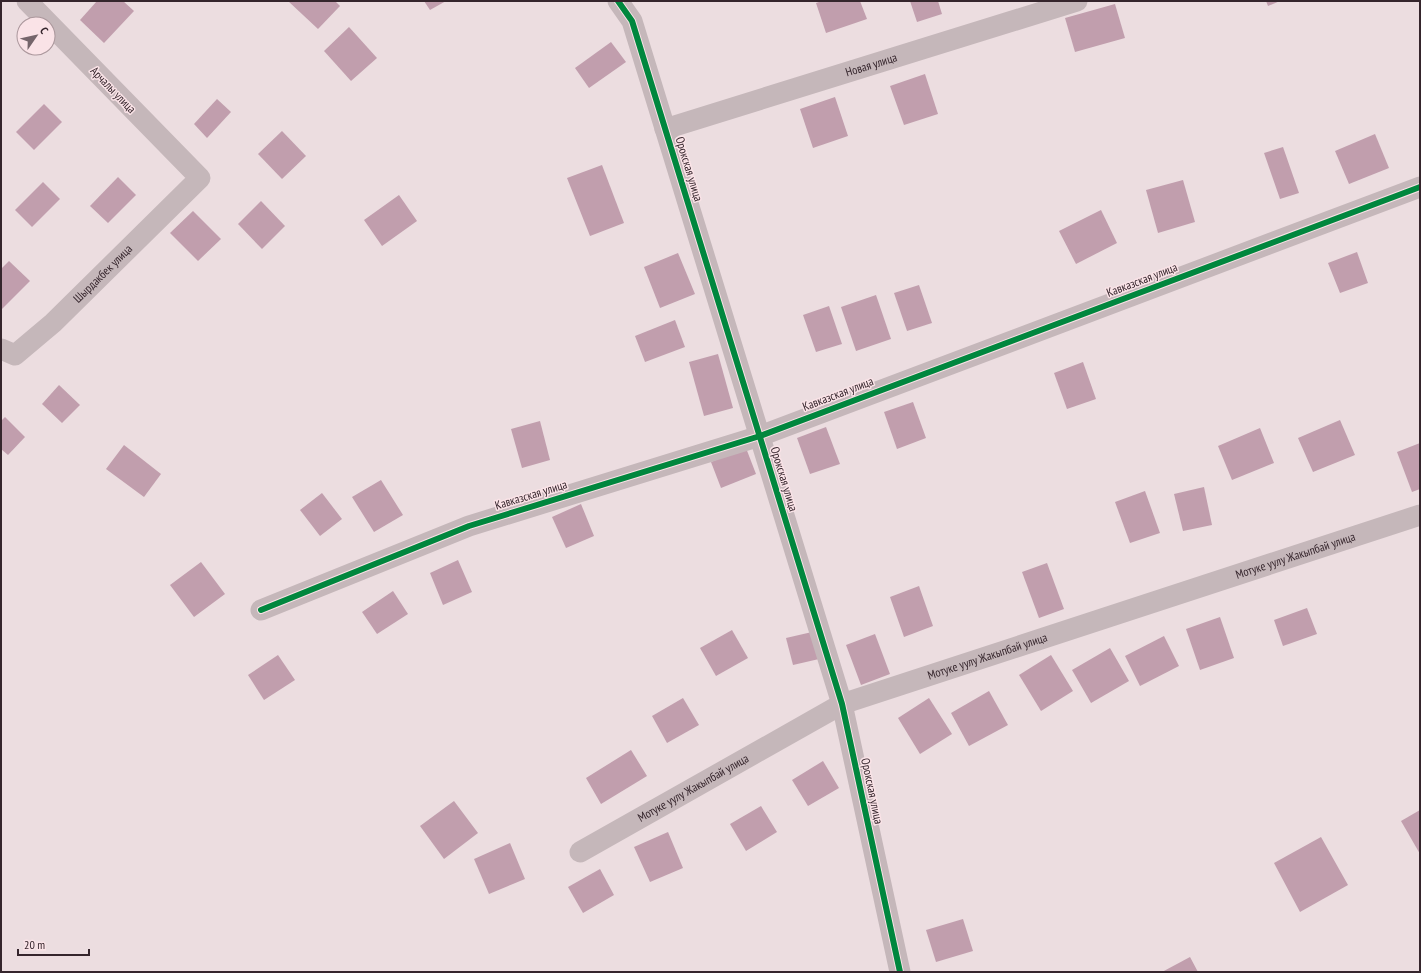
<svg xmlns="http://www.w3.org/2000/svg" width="1421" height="973" font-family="'PT Sans Narrow',sans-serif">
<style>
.building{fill:#c19ead}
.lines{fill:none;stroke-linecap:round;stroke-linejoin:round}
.street{stroke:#c5b7ba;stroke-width:21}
.cycleway-casing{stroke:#fae3e7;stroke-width:8}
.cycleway{stroke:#00873e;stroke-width:6}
.labels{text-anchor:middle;stroke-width:3;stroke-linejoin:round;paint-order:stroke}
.street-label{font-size:12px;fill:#35252c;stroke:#fae3e7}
</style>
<rect width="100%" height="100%" fill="#ecdde0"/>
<g class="building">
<path d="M97,1H123L134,11L104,43L80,20Z"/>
<path d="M288,1H335L340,6L318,29Z"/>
<path d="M424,1H446L430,10Z"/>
<path d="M822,1H860L867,19L826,33L816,3Z"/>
<path d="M910,1H938L942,14L917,22Z"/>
<path d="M1266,1H1280L1268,6Z"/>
<path d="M1115,4L1125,38L1075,52L1065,18Z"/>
<path d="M349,27L377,58L351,81L324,51Z"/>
<path d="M611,42L626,62L589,88L575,68Z"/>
<path d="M925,74L938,114L904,125L890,86Z"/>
<path d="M835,97L848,136L813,148L800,109Z"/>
<path d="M217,99L231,112L207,138L194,124Z"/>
<path d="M44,104L62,122L34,150L16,132Z"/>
<path d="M282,131L306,156L282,179L258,154Z"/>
<path d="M1375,134L1389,168L1349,184L1335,151Z"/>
<path d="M1283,147L1299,193L1280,199L1264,153Z"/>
<path d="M602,165L624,223L590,236L567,178Z"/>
<path d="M118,177L136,195L108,223L90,206Z"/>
<path d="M1183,180L1195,222L1158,233L1146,190Z"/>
<path d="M43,182L60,199L32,227L15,210Z"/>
<path d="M399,195L417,221L382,246L364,220Z"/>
<path d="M261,201L285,226L262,249L238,224Z"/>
<path d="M1101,210L1117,243L1076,264L1059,231Z"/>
<path d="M193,211L221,239L198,261L170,233Z"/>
<path d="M1357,252L1368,283L1340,293L1328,263Z"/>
<path d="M678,253L695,294L660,308L644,267Z"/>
<path d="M9,261L30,281L1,310V269Z"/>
<path d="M919,285L932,323L907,331L894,293Z"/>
<path d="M876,295L891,339L856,351L841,307Z"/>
<path d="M829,306L842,344L816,352L803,315Z"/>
<path d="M675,320L685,347L645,362L635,336Z"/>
<path d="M718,354L733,408L704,416L689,362Z"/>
<path d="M1083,362L1096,399L1067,409L1054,373Z"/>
<path d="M59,385L80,405L62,423L42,404Z"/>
<path d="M913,402L926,438L897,449L884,412Z"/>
<path d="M5,417L25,437L8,455L1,449V421Z"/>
<path d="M1340,420L1355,455L1313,472L1298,438Z"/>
<path d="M540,421L550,460L522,468L511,429Z"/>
<path d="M826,427L840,464L810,474L797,438Z"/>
<path d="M1260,428L1274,463L1232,480L1218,446Z"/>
<path d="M1420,443V489L1412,492L1397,452Z"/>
<path d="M124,445L161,474L144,497L106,469Z"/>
<path d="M746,448L756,474L721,488L711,462Z"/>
<path d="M381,480L403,515L374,532L352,497Z"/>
<path d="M1204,487L1212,525L1183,531L1174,494Z"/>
<path d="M1145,491L1160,533L1130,543L1115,502Z"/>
<path d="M322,493L342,519L320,536L300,510Z"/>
<path d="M581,504L594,536L566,548L552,517Z"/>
<path d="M458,560L472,592L443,605L430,573Z"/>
<path d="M201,562L225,594L194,617L170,585Z"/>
<path d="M1047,563L1064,609L1039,618L1022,572Z"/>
<path d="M919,586L933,626L904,637L890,597Z"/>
<path d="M393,591L408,614L377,634L362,612Z"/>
<path d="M1307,608L1317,634L1283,646L1274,620Z"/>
<path d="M1220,617L1234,658L1200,670L1186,629Z"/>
<path d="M732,630L748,658L716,676L700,648Z"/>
<path d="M812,632L819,659L793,665L786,638Z"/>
<path d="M875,634L890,674L861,685L846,645Z"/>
<path d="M1164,636L1179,666L1140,686L1125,656Z"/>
<path d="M1110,648L1129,681L1091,703L1072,670Z"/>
<path d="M278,655L295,680L264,700L248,675Z"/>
<path d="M1051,655L1073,691L1041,711L1019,675Z"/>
<path d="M989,691L1008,725L969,746L951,713Z"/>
<path d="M683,698L699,725L667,743L652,716Z"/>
<path d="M929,698L952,734L920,754L898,718Z"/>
<path d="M631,750L647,776L601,804L586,778Z"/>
<path d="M823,761L839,788L808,806L792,780Z"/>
<path d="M454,801L478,833L444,859L420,826Z"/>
<path d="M761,806L777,832L746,851L730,824Z"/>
<path d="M1420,810V854L1401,821Z"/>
<path d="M668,832L683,868L650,882L634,847Z"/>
<path d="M1321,837L1348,885L1300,912L1274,863Z"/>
<path d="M510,843L525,879L489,894L474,859Z"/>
<path d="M600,869L614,895L583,913L568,887Z"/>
<path d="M963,919L973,951L936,962L926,930Z"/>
<path d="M1190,957L1198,972H1162Z"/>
</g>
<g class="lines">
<g class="street">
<path d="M618,1L632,21L842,704L900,972"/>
<path id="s1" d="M665,129L1077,1"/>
<path id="s2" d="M1,349L15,355L53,323L200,178L27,1"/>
<path d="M261,610L469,526L760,436L1420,187"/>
<path id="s3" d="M580,852L842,704L1420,515"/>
</g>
<defs>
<g id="cycleway">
<path d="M618,1L632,21L842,704L900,972"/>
<path d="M261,610L469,526L760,436L1420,187"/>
</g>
</defs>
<use href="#cycleway" class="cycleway-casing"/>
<use href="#cycleway" class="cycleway"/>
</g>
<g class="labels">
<g class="street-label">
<text dy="4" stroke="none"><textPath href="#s1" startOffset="216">Новая улица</textPath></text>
<text transform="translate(113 90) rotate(46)" y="4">Арчалы улица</text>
<text transform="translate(689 169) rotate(73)" y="4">Орокская улица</text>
<text dy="4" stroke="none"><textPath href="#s2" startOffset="135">Шырдакбек улица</textPath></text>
<text transform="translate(1142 280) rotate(-21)" y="4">Кавказская улица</text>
<text transform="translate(838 394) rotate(-21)" y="4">Кавказская улица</text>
<text transform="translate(784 479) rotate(73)" y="4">Орокская улица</text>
<text transform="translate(531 495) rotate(-17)" y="4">Кавказская улица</text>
<text dy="4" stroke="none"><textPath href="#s3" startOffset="778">Мотуке уулу Жакыпбай улица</textPath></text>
<text dy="4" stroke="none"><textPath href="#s3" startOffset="454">Мотуке уулу Жакыпбай улица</textPath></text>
<text dy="4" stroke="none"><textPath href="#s3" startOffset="130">Мотуке уулу Жакыпбай улица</textPath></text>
<text transform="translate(872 791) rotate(78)" y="4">Орокская улица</text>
</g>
</g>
<rect width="1421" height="973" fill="none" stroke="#35252c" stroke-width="4"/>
<g transform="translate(36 36) rotate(56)"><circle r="19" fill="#fae3e7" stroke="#ab979c"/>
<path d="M0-3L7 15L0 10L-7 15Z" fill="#75656b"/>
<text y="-6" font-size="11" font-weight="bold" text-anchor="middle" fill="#35252c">С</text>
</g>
<path d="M18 949v6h71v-6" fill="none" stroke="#35252c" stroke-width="2"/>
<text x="24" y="949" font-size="12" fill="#35252c" stroke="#fae3e7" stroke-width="3" paint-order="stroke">20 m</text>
</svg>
